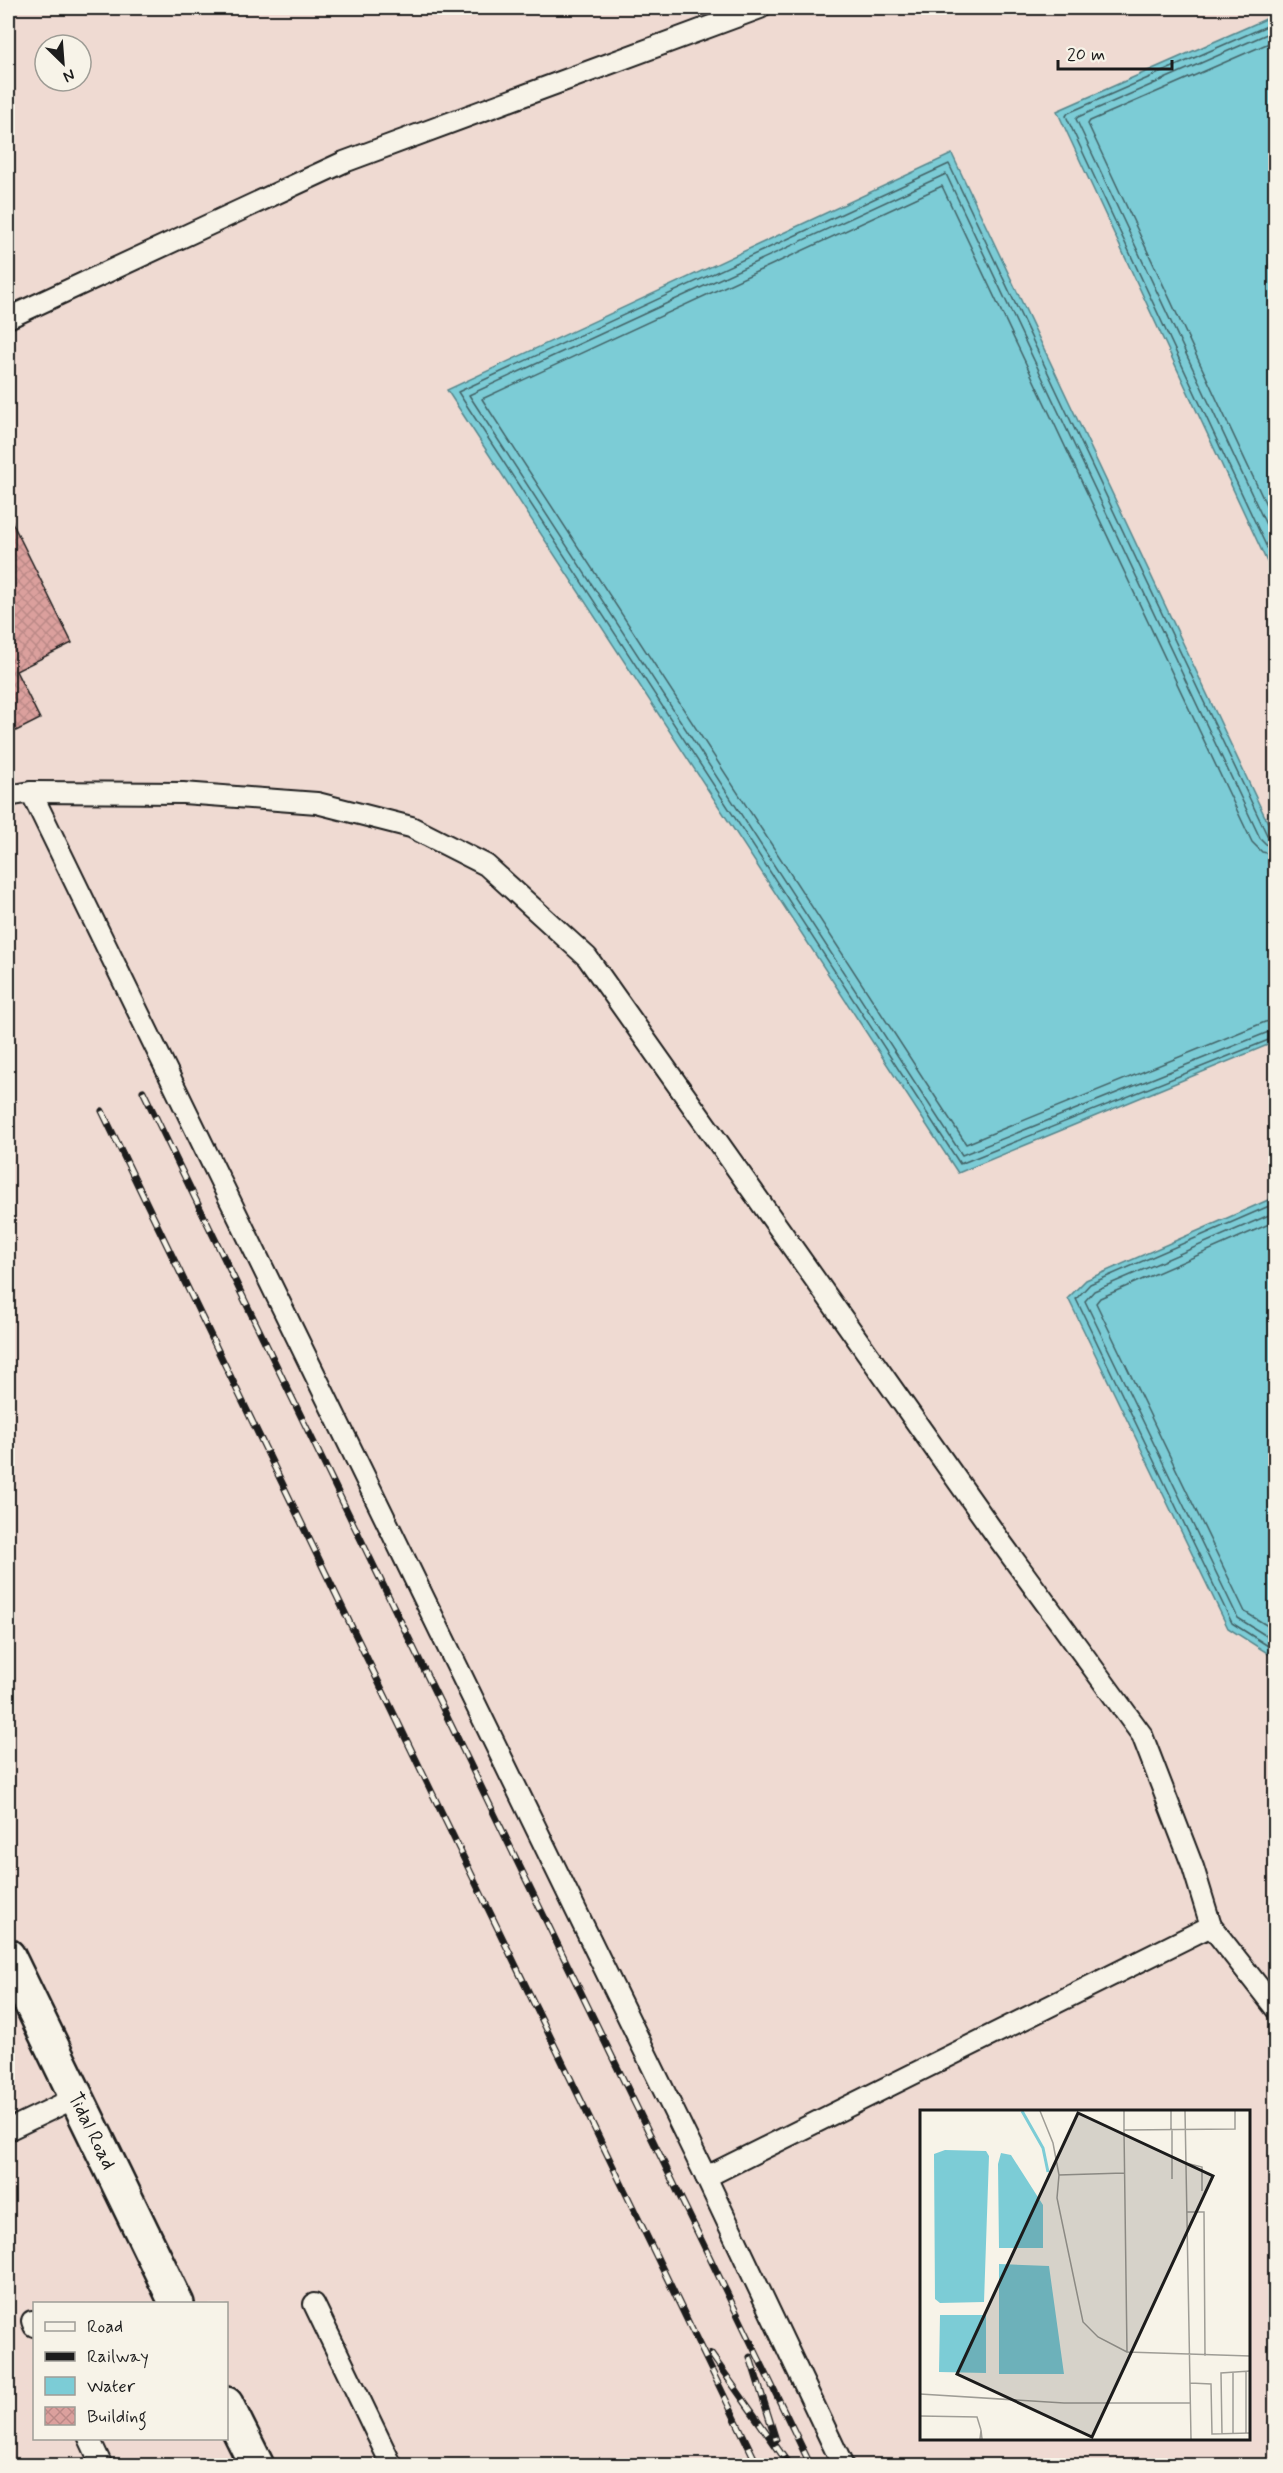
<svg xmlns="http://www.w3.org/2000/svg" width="1283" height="2473" font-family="Mynerve,sans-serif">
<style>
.built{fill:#efdad2;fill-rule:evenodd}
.water{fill:#7cccd6;stroke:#56868c;stroke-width:1.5}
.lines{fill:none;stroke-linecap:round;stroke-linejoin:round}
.shore{stroke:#426266;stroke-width:1.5}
.building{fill:url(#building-cross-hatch);stroke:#1c1c1c;stroke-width:1.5}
.service-casing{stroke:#1c1c1c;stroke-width:24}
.tertiary-casing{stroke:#1c1c1c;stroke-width:38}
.service{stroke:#f7f3e8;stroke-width:20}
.tertiary{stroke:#f7f3e8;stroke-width:33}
.rail-casing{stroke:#1c1c1c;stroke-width:7}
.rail{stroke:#f7f3e8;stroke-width:4.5;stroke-dasharray:14;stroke-linecap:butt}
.labels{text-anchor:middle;stroke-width:4.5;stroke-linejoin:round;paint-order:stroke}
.street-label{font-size:20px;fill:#1c1c1c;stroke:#f7f3e8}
.inset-river{fill:none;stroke:#7cccd6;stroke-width:3}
.inset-road{fill:none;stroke:#9f9d96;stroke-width:1.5}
.view{fill:#1c1c1c;fill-opacity:0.15;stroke:#1c1c1c;stroke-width:3}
.inset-edge{fill:none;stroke:#1c1c1c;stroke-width:3}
</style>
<defs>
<pattern id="building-cross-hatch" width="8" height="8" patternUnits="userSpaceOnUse" patternTransform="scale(1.5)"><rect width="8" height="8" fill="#dba09d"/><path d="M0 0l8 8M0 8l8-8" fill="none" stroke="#bb8987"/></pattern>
</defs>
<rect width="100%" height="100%" fill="#f7f3e8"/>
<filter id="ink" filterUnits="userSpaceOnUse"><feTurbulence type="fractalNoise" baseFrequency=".0167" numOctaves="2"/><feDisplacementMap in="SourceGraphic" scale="12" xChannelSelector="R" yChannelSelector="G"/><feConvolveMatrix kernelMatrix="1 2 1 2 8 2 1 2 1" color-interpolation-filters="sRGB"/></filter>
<g filter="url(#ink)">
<path class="built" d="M8,8H1275V2465L8,2466ZM45,45H81V81H45ZM922,2112H1248V2438H922ZM34,2304H226V2438H34Z"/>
<g class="water">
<path d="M1275,15L1276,559L1267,562L1057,111Z"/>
<path d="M952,154L1275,838V1042L958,1173L447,390Z"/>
<path d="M1275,1197V1658L1228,1628L1068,1298L1086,1280Z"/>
</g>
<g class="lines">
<g class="shore">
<path d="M1276,22L1068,113L1066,116L1269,552L1276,554"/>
<path d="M1276,30L1078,117L1076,119L1276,546"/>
<path d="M1276,40L1090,121L1088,124L1276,526"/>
<path d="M1276,839L1267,835L949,164L458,392L960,1164L1276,1037"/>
<path d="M1276,846L1267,845L1260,838L946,174L469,395L962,1155L1276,1029"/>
<path d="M1276,855L1262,852L1252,842L942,186L482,399L966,1144L1265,1022L1276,1020"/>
<path d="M1276,1203L1090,1284L1076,1299L1232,1623L1276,1651"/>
<path d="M1276,1212L1094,1291L1085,1301L1238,1618L1276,1642"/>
<path d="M1276,1221L1100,1298L1096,1303L1245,1612L1276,1631"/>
</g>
</g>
<path class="building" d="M8,514L72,643L16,671L40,719L8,735Z"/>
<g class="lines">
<defs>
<g id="service">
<path d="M8,318L344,162L760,8"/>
<path d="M31,792L183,793L317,803L411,827L486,865L587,957L998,1538L1142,1735L1193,1867L1211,1926L706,2177"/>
<path d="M8,796L31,792L706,2177L843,2466"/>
<path d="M1211,1926L1276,2009"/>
<path d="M8,2130L77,2097"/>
<path d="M314,2304L392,2466"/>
<path d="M32,2321L34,2326"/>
<path d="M89,2438L102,2466"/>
</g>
<g id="tertiary">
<path id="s1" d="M8,1956L177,2304"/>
<path d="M226,2404L257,2466"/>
</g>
</defs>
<use href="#service" class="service-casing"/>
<use href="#tertiary" class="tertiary-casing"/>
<use href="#service" class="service"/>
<use href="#tertiary" class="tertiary"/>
<defs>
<g id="rail">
<path d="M143,1091L811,2466"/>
<path d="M102,1111L758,2466"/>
<path d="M711,2354L790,2466"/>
<path d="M750,2357L776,2440"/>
</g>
</defs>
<use href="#rail" class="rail-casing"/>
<use href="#rail" class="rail"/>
</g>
</g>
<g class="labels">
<g class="street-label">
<text dy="7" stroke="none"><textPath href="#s1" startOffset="194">Tidal Road</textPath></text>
</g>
</g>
<g transform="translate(920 2110)">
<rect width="330" height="330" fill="#f7f3e8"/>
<path d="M25,40L66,41L69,46L64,192L20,193L15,189L14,44ZM81,43L91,45L123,95V138H79L78,54ZM79,154L129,156L144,264H79ZM20,205H66V263L19,262Z" fill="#7cccd6"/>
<path class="inset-river" d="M102,1L123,38L128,62"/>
<path class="inset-road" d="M120,1L133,33L139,65M204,1V20M265,1L271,329M315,1V19L204,20L207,242L330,246M251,20V1M252,20V69M266,53L282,57V81M204,63L139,65L137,88L163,212L178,227L207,242M267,102H284L285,246M313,262V324M270,273L291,274L292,324L330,323M0,284L144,293H270M0,306L57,307L61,320M326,323V261M302,324L301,263L330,261M60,329L61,320L62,329"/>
<path class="view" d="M158,3L293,66L172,327L37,264Z"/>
<rect width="330" height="330" class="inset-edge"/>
</g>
<rect width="1283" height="2473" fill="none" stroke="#f7f3e8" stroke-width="30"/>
<rect x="15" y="15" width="1253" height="2443" fill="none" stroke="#1c1c1c" stroke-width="2" filter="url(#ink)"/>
<rect x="33" y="2302" width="195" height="138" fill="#f7f3e8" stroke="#9f9d96" stroke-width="1.5"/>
<rect x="45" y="2322" width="30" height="9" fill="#f7f3e8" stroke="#9f9d96" stroke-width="1.5"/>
<text x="87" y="2332" font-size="18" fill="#1c1c1c">Road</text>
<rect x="45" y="2352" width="30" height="9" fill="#1c1c1c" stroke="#9f9d96" stroke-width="1.5"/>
<text x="87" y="2362" font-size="18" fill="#1c1c1c">Railway</text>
<rect x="45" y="2377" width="30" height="18" fill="#7cccd6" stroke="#9f9d96" stroke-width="1.5"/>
<text x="87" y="2392" font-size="18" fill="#1c1c1c">Water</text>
<rect x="45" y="2407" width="30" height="18" fill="url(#building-cross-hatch)" stroke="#9f9d96" stroke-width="1.5"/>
<text x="87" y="2422" font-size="18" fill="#1c1c1c">Building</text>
<g transform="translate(63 63) rotate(155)"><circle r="28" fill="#f7f3e8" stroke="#9f9d96" stroke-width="1.5"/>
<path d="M0-4.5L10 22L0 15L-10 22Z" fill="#1c1c1c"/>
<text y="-9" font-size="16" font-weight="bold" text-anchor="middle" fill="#1c1c1c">N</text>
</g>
<path d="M1058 60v9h114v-9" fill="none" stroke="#1c1c1c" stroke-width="3"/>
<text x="1067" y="60" font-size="18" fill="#1c1c1c" stroke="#f7f3e8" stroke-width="4.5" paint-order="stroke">20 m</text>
</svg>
